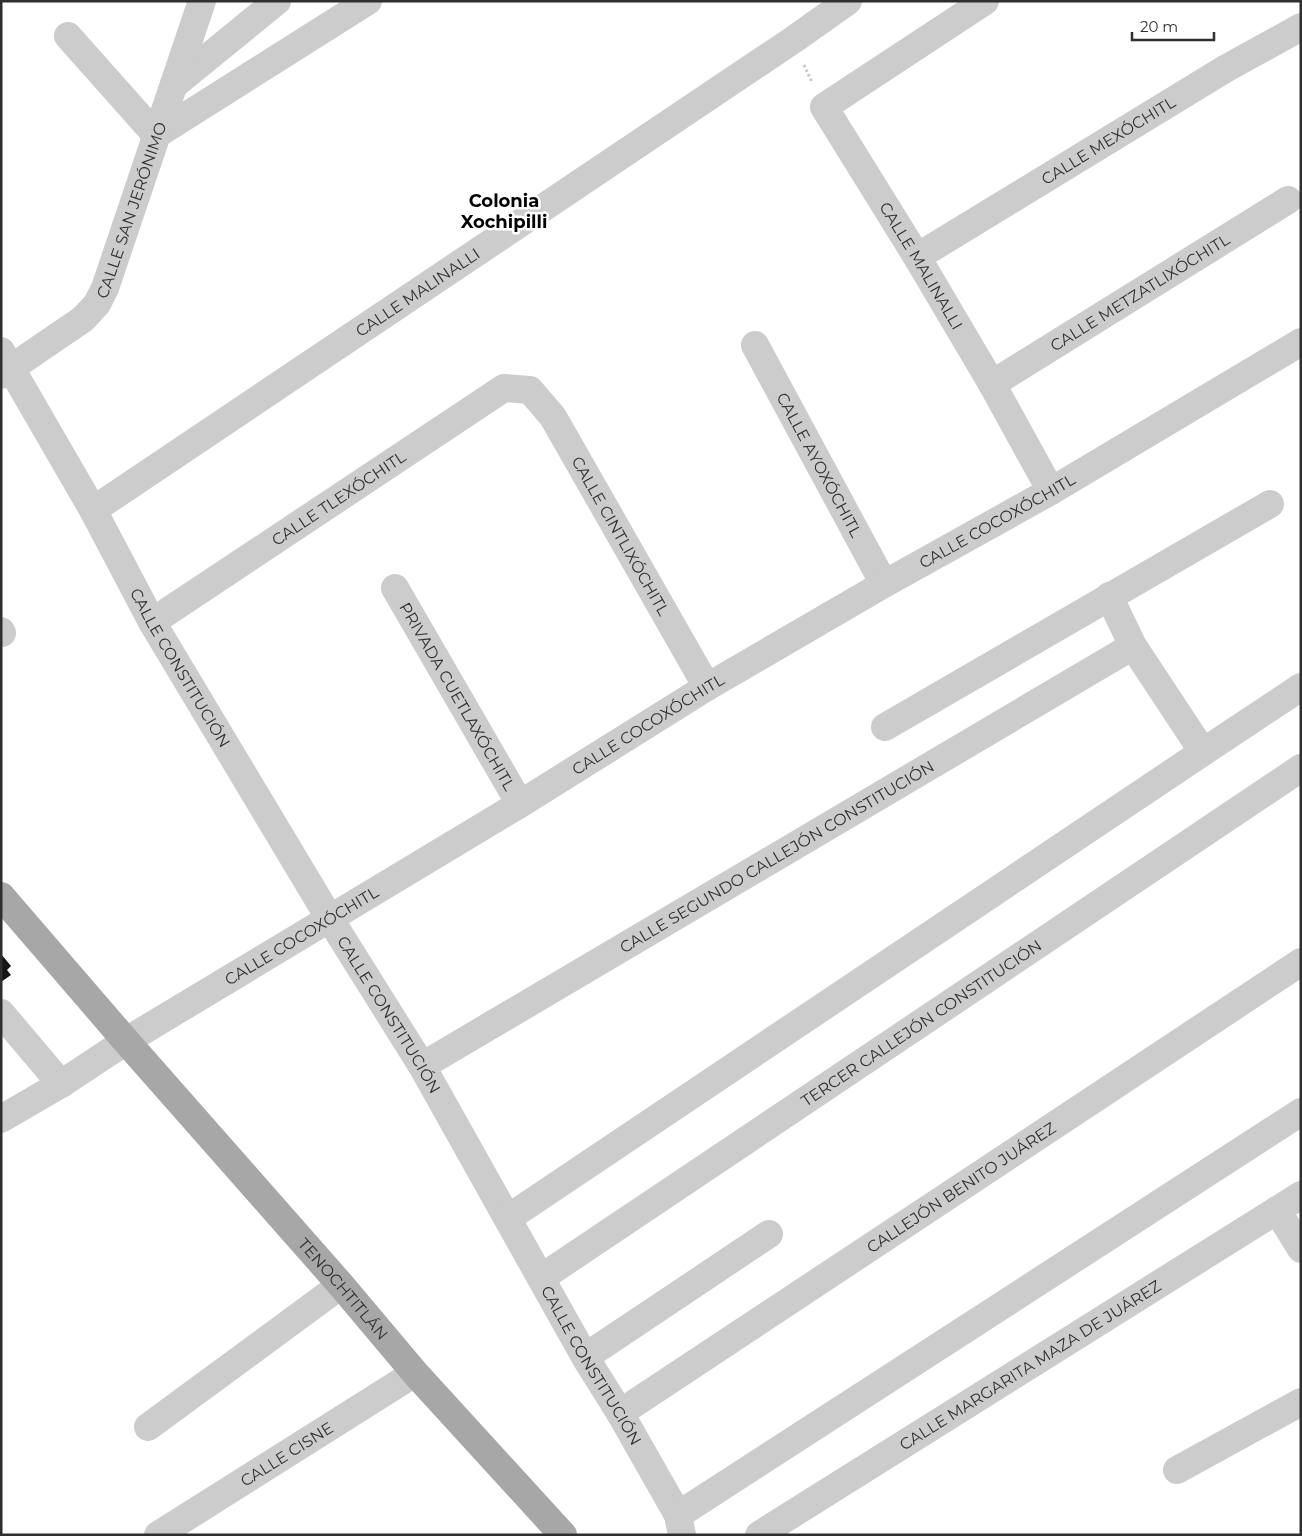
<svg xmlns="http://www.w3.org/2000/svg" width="1302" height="1536" font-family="Montserrat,sans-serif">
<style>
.building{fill:#161616}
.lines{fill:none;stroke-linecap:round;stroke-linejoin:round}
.path{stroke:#c9c9c9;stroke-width:3;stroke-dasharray:2.5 2.5;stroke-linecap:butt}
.minor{stroke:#ccc;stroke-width:28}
.major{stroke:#a7a7a7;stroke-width:28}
.labels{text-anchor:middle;stroke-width:5;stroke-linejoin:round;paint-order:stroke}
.street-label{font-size:16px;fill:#2f2f2f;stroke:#fff}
.neighbourhood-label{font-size:18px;font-weight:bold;fill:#000;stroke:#fff}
</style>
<rect width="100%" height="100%" fill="#fff"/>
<path class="building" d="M1,954L11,966L7,970L11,975L1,982Z"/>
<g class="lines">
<path class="path" d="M804,65L812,82"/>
<g class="minor">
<path id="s1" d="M985,1L824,107L917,257L992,384L1051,491"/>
<path d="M68,36L156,135L368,1"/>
<path d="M174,85L277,1"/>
<path id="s2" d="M917,257L1225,69L1301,27"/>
<path id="s3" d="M755,345L884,584"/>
<path id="s4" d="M1,351L93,510L152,622L330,919L422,1066L585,1357L620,1413L678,1515L682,1535"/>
<path id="s5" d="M1,375L83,319L97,304L105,288L202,1"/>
<path id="s6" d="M992,384L1288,200"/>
<path id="s7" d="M93,510L793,40L848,1"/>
<path id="s8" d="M395,588L520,804"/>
<path d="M1109,596L1133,646L1203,752L1301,687"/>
<path id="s9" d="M152,622L504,388L530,390L553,417L707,687"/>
<path d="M1,631L2,633"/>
<path d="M885,727L1270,504"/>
<path d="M1,1013L61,1084"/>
<path id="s10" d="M422,1066L1133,646"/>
<path id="s11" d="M1,1119L61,1084L126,1041L520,804L707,687L884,584L1051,491L1301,342"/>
<path d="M1277,1210L1301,1249"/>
<path d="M508,1218L1203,752"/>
<path id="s12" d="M541,1278L1301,768"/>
<path d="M585,1357L769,1234"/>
<path id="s13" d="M620,1413L1301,962"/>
<path d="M148,1427L341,1285"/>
<path d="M1177,1470L1301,1402"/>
<path d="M678,1515L1301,1112"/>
<path id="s14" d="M158,1535L415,1373"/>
<path id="s15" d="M759,1535L1301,1195"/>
</g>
<path class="major" id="s16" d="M1,896L126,1041L341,1285L415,1373L563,1535"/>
</g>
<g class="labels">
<g class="street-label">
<text dy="6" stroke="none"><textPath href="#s2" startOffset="224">CALLE MEXÓCHITL</textPath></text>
<text dy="6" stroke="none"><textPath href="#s5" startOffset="220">CALLE SAN JERÓNIMO</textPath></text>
<text dy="6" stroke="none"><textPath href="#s1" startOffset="379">CALLE MALINALLI</textPath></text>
<text dy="6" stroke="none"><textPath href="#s7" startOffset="391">CALLE MALINALLI</textPath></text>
<text dy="6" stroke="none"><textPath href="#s6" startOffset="174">CALLE METZATLIXÓCHITL</textPath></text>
<text dy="6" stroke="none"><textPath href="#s3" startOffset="136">CALLE AYOXÓCHITL</textPath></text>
<text dy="6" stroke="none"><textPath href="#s9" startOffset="224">CALLE TLEXÓCHITL</textPath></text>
<text dy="6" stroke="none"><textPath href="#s11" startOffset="1162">CALLE COCOXÓCHITL</textPath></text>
<text dy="6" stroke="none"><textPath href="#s9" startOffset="621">CALLE CINTLIXÓCHITL</textPath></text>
<text dy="6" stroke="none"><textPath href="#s4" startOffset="364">CALLE CONSTITUCIÓN</textPath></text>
<text dy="6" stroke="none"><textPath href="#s8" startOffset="125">PRIVADA CUETLAXÓCHITL</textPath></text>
<text dy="6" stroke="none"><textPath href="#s11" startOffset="758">CALLE COCOXÓCHITL</textPath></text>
<text dy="6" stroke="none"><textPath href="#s10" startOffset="412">CALLE SEGUNDO CALLEJÓN CONSTITUCIÓN</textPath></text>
<text dy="6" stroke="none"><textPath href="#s11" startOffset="352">CALLE COCOXÓCHITL</textPath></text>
<text dy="6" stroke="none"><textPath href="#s4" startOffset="769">CALLE CONSTITUCIÓN</textPath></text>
<text dy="6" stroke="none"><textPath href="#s12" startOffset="458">TERCER CALLEJÓN CONSTITUCIÓN</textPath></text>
<text dy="6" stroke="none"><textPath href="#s13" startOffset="409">CALLEJÓN BENITO JUÁREZ</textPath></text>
<text dy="6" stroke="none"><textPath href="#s16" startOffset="521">TENOCHTITLÁN</textPath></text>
<text dy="6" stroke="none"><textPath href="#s4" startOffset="1174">CALLE CONSTITUCIÓN</textPath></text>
<text dy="6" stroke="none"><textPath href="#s15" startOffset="320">CALLE MARGARITA MAZA DE JUÁREZ</textPath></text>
<text dy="6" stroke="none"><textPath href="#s14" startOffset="152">CALLE CISNE</textPath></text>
</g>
<g class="neighbourhood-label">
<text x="504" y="207">Colonia<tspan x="504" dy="21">Xochipilli</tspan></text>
</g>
</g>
<rect width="1302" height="1536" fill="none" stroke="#2f2f2f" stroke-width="5"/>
<path d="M1132 32v8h82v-8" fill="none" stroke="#2f2f2f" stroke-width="2.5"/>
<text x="1140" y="32" font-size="15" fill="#2f2f2f" stroke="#ffffff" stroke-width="4" paint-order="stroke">20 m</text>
</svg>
